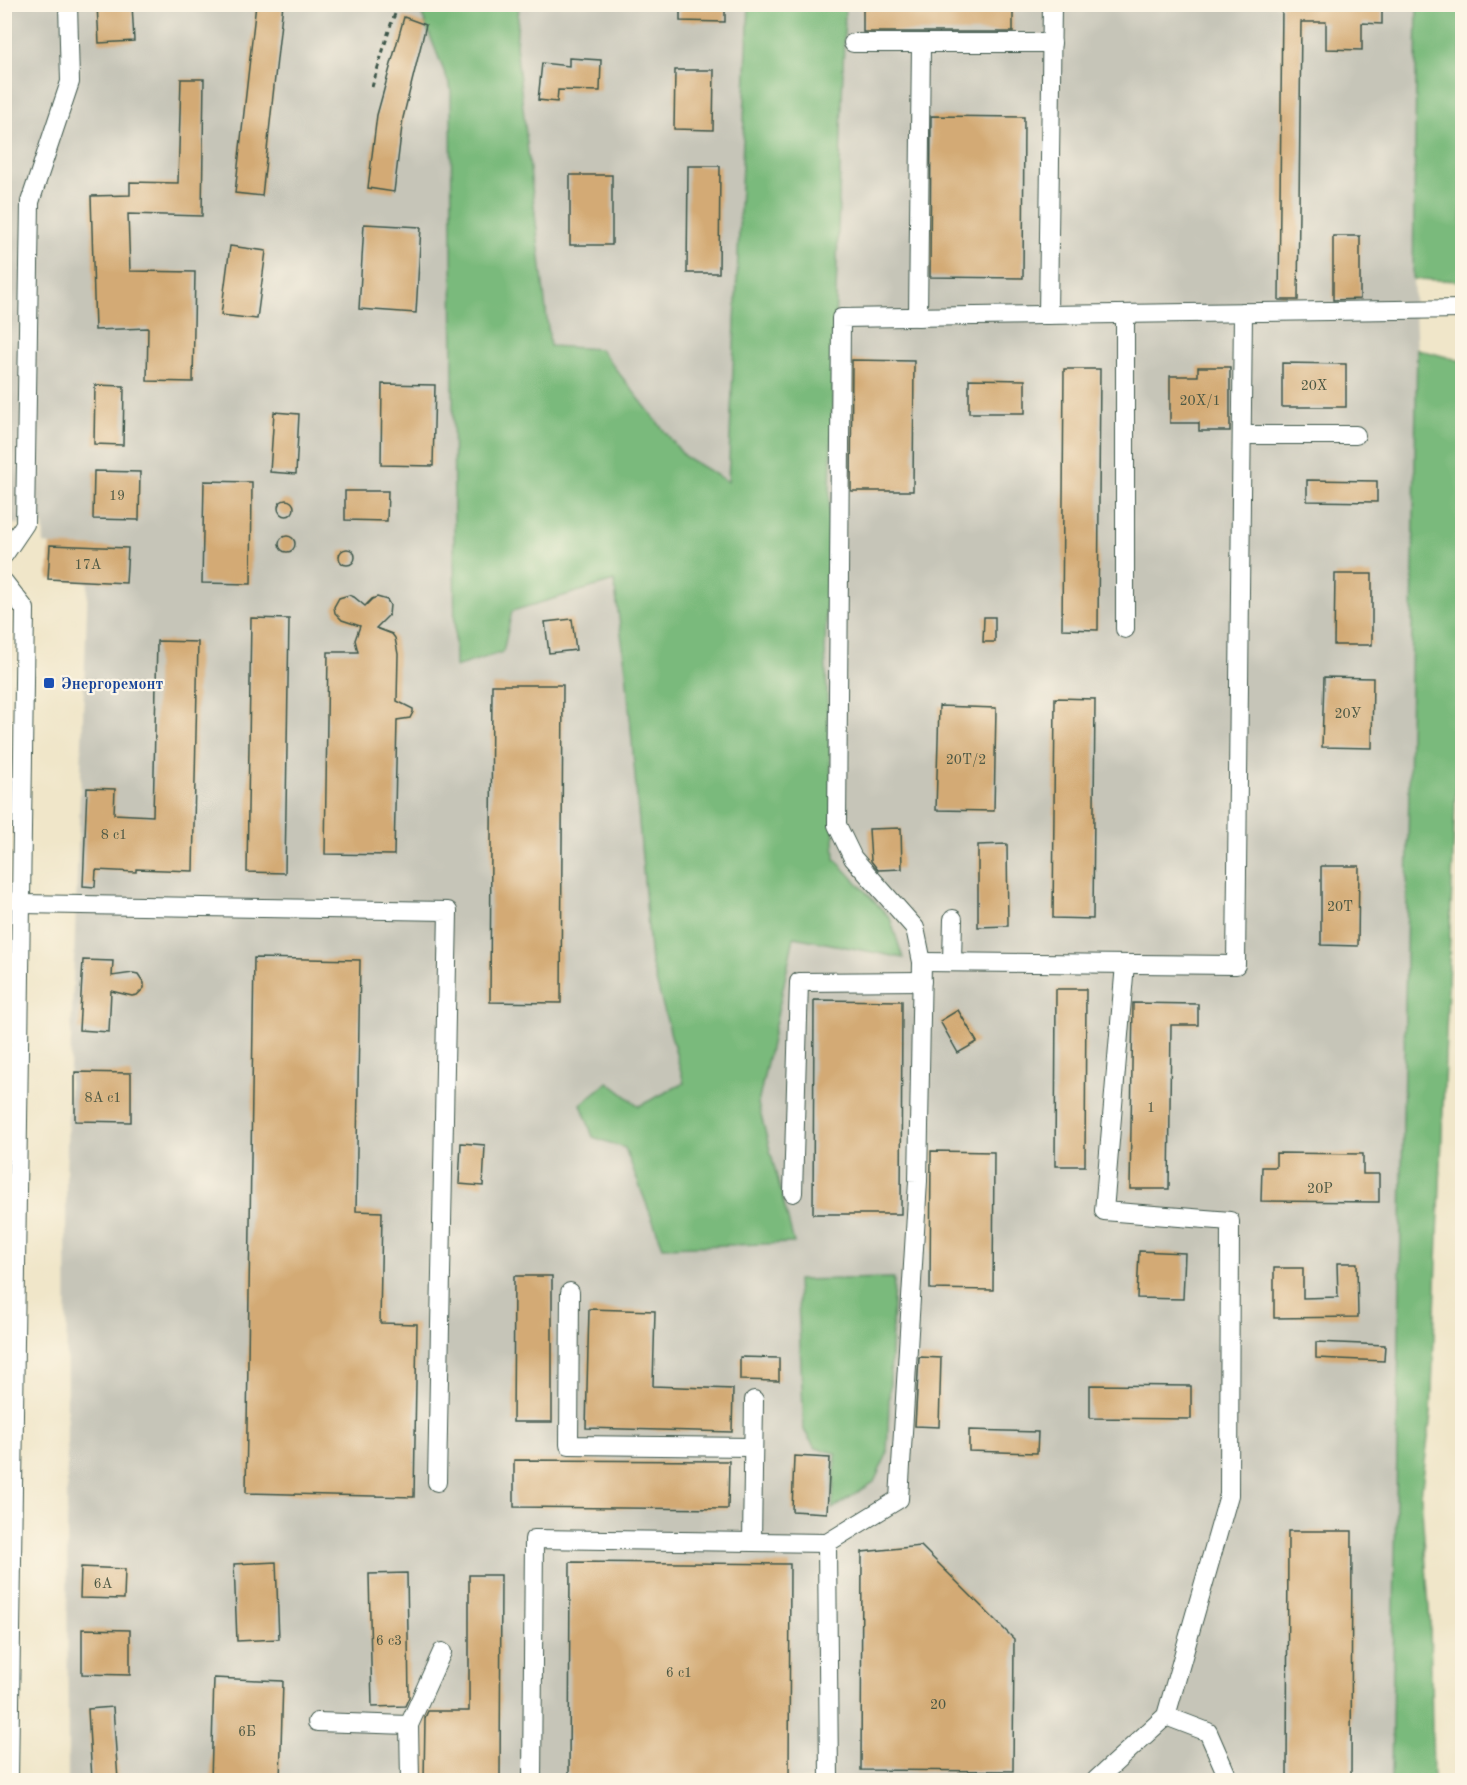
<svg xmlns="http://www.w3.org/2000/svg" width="1467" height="1785" font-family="'Old Standard TT',serif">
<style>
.industrial{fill:#c6c5b8}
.forest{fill:#7aba7c;stroke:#4c7c58;stroke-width:1.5}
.building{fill:#d3aa74}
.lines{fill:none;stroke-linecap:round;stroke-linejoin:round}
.minor-casing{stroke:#3e564a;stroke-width:20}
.path{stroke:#3e564a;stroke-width:3;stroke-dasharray:4.5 4.5;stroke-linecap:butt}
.minor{stroke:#fff;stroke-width:18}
.transit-dot{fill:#1a4fb4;stroke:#fcf5e5;stroke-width:2}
.labels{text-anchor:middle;stroke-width:4.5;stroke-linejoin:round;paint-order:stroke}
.number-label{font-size:14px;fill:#4c5844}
.transit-label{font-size:16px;font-weight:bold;fill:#164399;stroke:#fcf5e5;text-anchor:start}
</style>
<rect width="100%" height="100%" fill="#fcf5e5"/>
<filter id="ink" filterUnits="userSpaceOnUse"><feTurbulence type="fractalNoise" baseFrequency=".0167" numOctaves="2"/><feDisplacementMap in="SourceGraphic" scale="12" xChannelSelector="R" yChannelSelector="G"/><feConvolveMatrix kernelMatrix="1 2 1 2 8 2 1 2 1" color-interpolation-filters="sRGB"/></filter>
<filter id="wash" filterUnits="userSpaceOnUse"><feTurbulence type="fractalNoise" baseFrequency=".008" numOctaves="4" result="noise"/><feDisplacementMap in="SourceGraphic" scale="24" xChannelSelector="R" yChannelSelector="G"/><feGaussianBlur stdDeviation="1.35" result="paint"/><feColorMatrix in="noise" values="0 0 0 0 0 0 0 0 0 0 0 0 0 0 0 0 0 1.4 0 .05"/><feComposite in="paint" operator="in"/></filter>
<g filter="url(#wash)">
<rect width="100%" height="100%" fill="#f0e6c9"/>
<path class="industrial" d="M13,5H1417L1413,279L1417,349L1391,1780H68L66,1173L88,582L48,579L50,545L44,544L43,524H5L6,261L9,234L8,140Z"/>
<g class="forest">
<path d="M418,5H519L516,46L550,346L600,349L684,456L728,482L749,5H845L825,651L835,859L890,918L903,958L794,937L758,1104L794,1243L663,1247L625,1148L593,1137L581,1104L608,1082L639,1106L684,1083L651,962L626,671L614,581L512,611L503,652L455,667L451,89Z"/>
<path d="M1417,5H1461L1462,281L1413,279Z"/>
<path d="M1417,349L1462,361V629L1431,1414L1421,1495L1430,1622L1433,1780H1391Z"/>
<path d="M894,1278L887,1454L874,1482L832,1509L836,1453L815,1448L804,1430L797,1280Z"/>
</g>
<g id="blocks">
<g class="building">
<path d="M97,4H132L134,41L99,43Z"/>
<path d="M256,4H283L262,196L235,193Z"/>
<path d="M680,4H725V22L680,21Z"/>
<rect x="863" y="4" width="150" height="28"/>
<path d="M1282,4H1382V24L1362,23V50L1326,49V22H1301L1298,300H1279Z"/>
<path d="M404,17L426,25L403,118L394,192L368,188L377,115Z"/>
<path d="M569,58L601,60L600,91L558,90L557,102L538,100L542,63L569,66Z"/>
<path d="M675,70H714L713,130L674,129Z"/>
<path d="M181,79H204L202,216L128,214L130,271L195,272L193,382L147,381L148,328L95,330L91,196L130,195V182L178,183Z"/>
<path d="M931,116L1024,117L1023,278L930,277Z"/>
<path d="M688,166H720L719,273H687Z"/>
<rect x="570" y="175" width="42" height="70"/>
<path d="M364,224L421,227L416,313L359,309Z"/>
<path d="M1333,236H1360V299L1333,300Z"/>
<path d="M230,246L266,251L257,319L221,315Z"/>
<path d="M852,360L914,361L913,491H851Z"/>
<path d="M1282,363L1346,364V407H1282Z"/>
<path d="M1198,367H1230V431H1199V423H1170V376H1198Z"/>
<path d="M1064,369H1100L1098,630L1062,629Z"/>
<path d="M969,379L1025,380V413H969Z"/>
<path d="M382,384L435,385L433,466L381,465Z"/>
<path d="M95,385L124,386L123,445L94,444Z"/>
<path d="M274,412L299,414L296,474L270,472Z"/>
<path d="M94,471L140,472L139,520L93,519Z"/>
<path d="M1307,480L1377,481V502L1307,501Z"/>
<path d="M204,481L252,482L251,584L202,583Z"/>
<path d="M345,491H388L387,521L345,520Z"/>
<circle cx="286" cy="508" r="8"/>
<circle cx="287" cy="544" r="8"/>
<path d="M50,545L128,548L126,583L48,579Z"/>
<circle cx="347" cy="557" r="8"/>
<path d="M1335,574H1372V645H1334Z"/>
<path d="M349,595L354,597L365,606L372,599L377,597L387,600L390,605L389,615L376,628L392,634L395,638L398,654L397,701L413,709V712L410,718L397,720L394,855L325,854L328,652H358L355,640L360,626L342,620L335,613L334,607L339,598Z"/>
<path d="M984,617H995V642H983Z"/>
<path d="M251,618L289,619L285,873L247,872Z"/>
<path d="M572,619L576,650L549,653L545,622Z"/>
<path d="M157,641L198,642L193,871L136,869V872L96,870L95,887L83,886L87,788L115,789L114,814L153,816Z"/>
<path d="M1324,677L1373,678L1372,748L1322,747Z"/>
<path d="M492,685H563L561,1003L490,1002Z"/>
<path d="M1055,698L1095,699L1093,919L1053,918Z"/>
<path d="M939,706L996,708L994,811L936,810Z"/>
<path d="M901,828L902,869L878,870L871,861L869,829Z"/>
<path d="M1007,844L1008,926L978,927V845Z"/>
<path d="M1321,866H1359L1358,946L1321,945Z"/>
<path d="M254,958L360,960L356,1211L382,1212L380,1323L417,1324L414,1497L246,1493Z"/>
<path d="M83,960L113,961L112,976L133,973L138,974L144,983V988L137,995L132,996L111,991L109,1032L79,1030Z"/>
<path d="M1056,989H1086L1085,1166H1055Z"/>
<path d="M814,1000L902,1001L901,1214H813Z"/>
<path d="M1133,1003L1198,1004V1025H1171L1169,1189H1130Z"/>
<path d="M958,1010L977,1042L958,1053L940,1021Z"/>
<path d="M75,1072L131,1073V1122L75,1121Z"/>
<path d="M461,1143L485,1145L483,1186L459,1184Z"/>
<path d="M931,1151L994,1152L993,1290L930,1289Z"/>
<path d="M1276,1153L1363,1154V1174H1379V1202L1261,1201L1262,1167H1276Z"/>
<path d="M1139,1251L1185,1253L1183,1299L1137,1298Z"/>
<path d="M1337,1263H1357L1358,1317L1274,1318V1268H1303V1298L1338,1297Z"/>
<path d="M514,1276H552V1422H513Z"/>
<path d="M589,1309L655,1311L653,1386L733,1389L732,1432L586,1428Z"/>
<path d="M1316,1342L1385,1345L1384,1361L1316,1358Z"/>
<path d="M740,1357L779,1358V1381L740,1380Z"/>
<path d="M919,1357L941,1358L939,1427L915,1426Z"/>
<path d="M1090,1385L1191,1386V1419L1090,1418Z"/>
<path d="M969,1430L1038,1432L1037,1453L969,1451Z"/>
<path d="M794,1456L830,1458L827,1513L792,1511Z"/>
<path d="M514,1460L729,1461L728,1509L514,1507Z"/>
<path d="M1288,1531H1352L1351,1780H1287Z"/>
<path d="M921,1546L1014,1639L1013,1771L861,1770L862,1552Z"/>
<path d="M276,1562L279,1639L237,1641L234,1564Z"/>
<path d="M570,1562L790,1564L789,1780H569Z"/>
<path d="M81,1567L125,1569L124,1599L80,1598Z"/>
<path d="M407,1573L409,1697L405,1706L372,1707L369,1574Z"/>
<path d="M469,1575H501L500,1780H424L425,1718L428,1711H469Z"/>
<path d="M82,1629L130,1630V1675L82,1674Z"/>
<path d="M214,1678L283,1681L280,1780H211Z"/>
<path d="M113,1707L118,1780H92L88,1709Z"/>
</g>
</g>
</g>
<g filter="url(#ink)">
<use href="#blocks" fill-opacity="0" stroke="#3e564a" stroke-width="1.5"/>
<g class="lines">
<defs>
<g id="minor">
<path d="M853,43H1052"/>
<path d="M1048,315L1052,4"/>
<path d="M918,317L921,43"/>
<path d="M1242,435H1356"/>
<path d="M4,555L25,524L30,202L70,82L68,4"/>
<path d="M4,582L25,609L9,1780"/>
<path d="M1125,629V314"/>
<path d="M21,904L448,911L437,1482"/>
<path d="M922,962L1236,965L1243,312"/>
<path d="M952,962L953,919"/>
<path d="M793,1193L799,982L922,981"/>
<path d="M570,1292L569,1445L753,1447"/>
<path d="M752,1542L754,1400"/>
<path d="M1166,1716L1208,1732L1229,1780"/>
<path d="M317,1722L409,1725"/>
<path d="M410,1780L409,1725L442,1652"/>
<path d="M532,1780L534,1539L827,1543"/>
<path d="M829,1780L827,1543L899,1499L918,1181L922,962L915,928L853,858L837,825L841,318L1462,309"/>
<path d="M1096,1780L1166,1716L1229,1495L1230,1221L1104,1211L1125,964"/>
</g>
</defs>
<use href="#minor" class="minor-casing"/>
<path class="path" d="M372,87L391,24L399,4"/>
<use href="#minor" class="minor"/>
</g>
</g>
<rect class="transit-dot" x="43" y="677" width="12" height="12" rx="3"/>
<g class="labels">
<g class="number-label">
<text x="1314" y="390">20Х</text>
<text x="1200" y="405">20Х/1</text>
<text x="117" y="500">19</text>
<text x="88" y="569">17А</text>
<text x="1348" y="718">20У</text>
<text x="966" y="764">20Т/2</text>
<text x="114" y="839">8 с1</text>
<text x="1340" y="911">20Т</text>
<text x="103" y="1102">8А с1</text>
<text x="1151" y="1112">1</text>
<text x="1320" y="1193">20Р</text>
<text x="103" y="1588">6А</text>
<text x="389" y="1645">6 с3</text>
<text x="679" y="1677">6 с1</text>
<text x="938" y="1709">20</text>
<text x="247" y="1736">6Б</text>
</g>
<g class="transit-label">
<text x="61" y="689">Энергоремонт</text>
</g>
</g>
<rect width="1467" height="1785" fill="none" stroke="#fcf5e5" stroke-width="24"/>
</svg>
